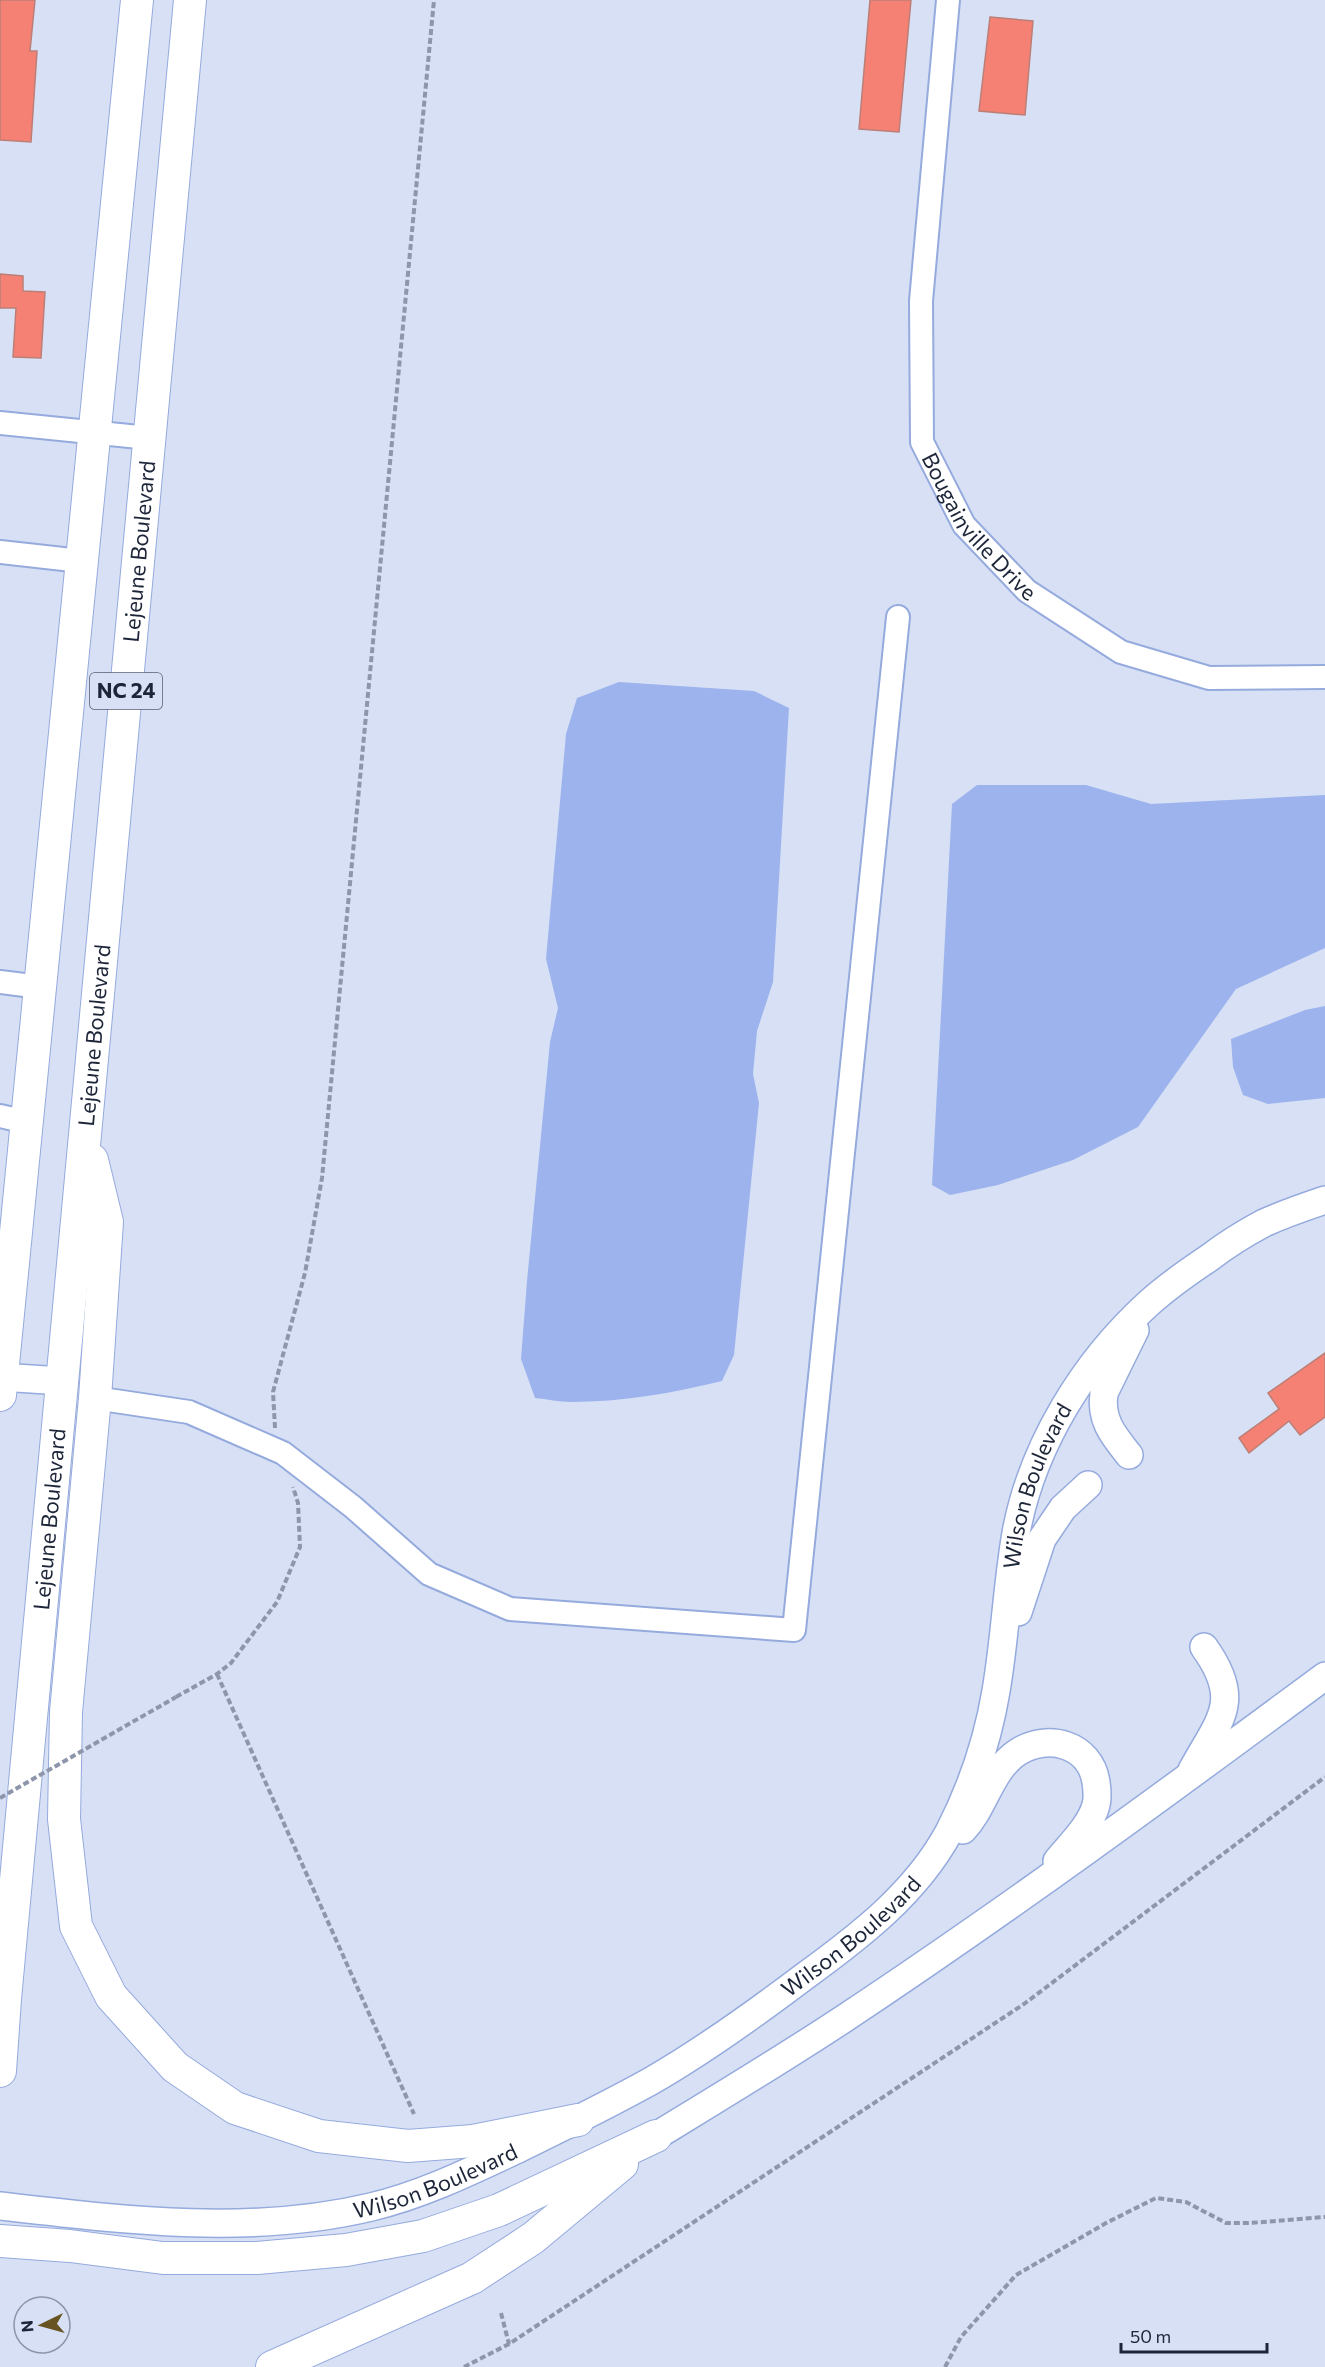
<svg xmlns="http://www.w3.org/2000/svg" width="1325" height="2367" font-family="Commissioner,sans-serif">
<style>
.water{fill:#9cb3ed}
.building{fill:#f58174;stroke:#bc7f77;stroke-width:1.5}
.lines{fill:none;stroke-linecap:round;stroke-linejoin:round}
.minor-casing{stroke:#95aadd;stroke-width:26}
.major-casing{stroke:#95aadd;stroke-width:30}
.highway-casing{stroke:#95aadd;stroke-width:34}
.path{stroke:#8d96ab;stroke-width:4;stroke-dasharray:6 3;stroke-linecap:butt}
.minor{stroke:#fff;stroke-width:22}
.major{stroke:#fff;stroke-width:27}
.highway{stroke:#fff;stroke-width:32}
.path-bridge{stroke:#8d96ab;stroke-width:4;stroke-dasharray:6 3;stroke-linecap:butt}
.labels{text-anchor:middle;stroke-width:5;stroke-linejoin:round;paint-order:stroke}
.shield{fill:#d7e0f5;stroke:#555d71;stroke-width:1.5}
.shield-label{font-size:21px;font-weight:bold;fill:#1d2539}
.street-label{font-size:22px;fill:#1d2539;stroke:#d7e0f5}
</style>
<rect width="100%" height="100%" fill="#d7e0f5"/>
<g class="water">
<path d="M619,682L754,691L789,708L773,982L757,1031L753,1074L759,1103L734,1355L722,1381C674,1393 621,1402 571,1402C559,1402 547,1399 535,1398L521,1359L527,1281L550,1042L558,1008L546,959L566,734L577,698Z"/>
<path d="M977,785H1086L1151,804L1325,795V948L1236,989L1138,1127L1073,1160L998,1185L950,1195L932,1185L952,804Z"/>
<path d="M1325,1006V1098L1268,1104L1243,1095L1233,1067L1231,1039L1305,1010Z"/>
</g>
<g class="building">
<path d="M0,0H35L30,51H37L31,142L0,140Z"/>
<path d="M870,0H911L899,132L859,129Z"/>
<path d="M990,17L1033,21L1025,115L979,111Z"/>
<path d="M0,274L23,276V291L45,292L41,358L13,357L16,308H0Z"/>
<path d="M1325,1353V1417L1300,1435L1289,1421L1249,1453L1239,1438L1279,1409L1268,1393Z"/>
</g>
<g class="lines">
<defs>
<g id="minor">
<path id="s1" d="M948,0L921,301L922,442L964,525L1027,591L1121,652L1209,678L1325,677"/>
<path d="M0,423L149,438"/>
<path d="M0,552L81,561"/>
<path d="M0,982L40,987"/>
<path d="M0,1116L26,1122"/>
<path d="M95,1398L189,1412L283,1453L353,1507L429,1574L510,1609L794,1630L898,617"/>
</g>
<g id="major">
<path d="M0,1377L62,1381"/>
<path d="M1129,1455C1113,1435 1100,1420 1104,1393L1135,1330"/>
<path d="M1018,1612L1042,1539L1063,1508L1088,1485"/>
<path d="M1192,1770C1220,1719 1243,1701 1204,1647"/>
<path d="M963,1830C985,1807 990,1770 1018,1752C1048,1733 1090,1744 1096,1782C1097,1789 1098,1798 1096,1805C1091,1825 1070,1845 1057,1861"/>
<path d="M656,2136C720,2097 783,2059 845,2018C1009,1909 1167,1793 1325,1676"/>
<path id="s2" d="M0,2206C122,2220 250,2236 371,2207C422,2195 471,2171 518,2149C563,2127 608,2105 651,2081C705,2050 756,2013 805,1976C860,1936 916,1893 949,1832C971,1789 988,1739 996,1691C1005,1639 1007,1585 1016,1533C1032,1446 1084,1362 1149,1303C1168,1286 1188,1272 1209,1258C1226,1245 1245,1233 1264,1223C1284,1214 1304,1207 1325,1200"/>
</g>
<g id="highway">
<path d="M92,1160L107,1222L95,1398L66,1712L64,1819L76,1926L111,1996L175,2067L235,2108L319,2136L408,2146L473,2141L578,2120"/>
<path d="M0,1395L137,0"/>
<path id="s3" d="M0,2071L5,1999L190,0"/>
<path d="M0,2241L70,2246L163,2258H257L346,2250L423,2236L499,2210L656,2136"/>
<path d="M272,2367L472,2278L533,2238L622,2164"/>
</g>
</defs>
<use href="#minor" class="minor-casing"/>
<use href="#major" class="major-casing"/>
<use href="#highway" class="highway-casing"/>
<g class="path">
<path d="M275,1428L273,1392L305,1273L322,1178L434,0"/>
<path d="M217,1674L414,2114"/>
<path d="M176,1697L217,1674L231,1663L277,1602L300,1547L298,1503L293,1487"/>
<path d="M501,2313L509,2344"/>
<path d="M464,2367L509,2344L1024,2004L1325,1777"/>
<path d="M945,2367L961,2337L1016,2275L1106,2223L1156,2198L1186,2202L1226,2223H1250L1325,2217"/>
</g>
<use href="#minor" class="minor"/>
<use href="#major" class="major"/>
<use href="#highway" class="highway"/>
<path class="path-bridge" d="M0,1798L176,1697"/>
</g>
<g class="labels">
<rect class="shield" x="90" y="673" width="72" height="36" rx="4.5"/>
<g class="shield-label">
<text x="126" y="698">NC 24</text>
</g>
<g class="street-label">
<text dy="8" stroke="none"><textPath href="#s1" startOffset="546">Bougainville Drive</textPath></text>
<text dy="8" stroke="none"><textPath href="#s3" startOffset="1526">Lejeune Boulevard</textPath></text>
<text dy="8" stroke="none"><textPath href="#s3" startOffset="1040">Lejeune Boulevard</textPath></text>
<text dy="8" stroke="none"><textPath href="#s2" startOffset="1432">Wilson Boulevard</textPath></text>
<text dy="8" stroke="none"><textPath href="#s3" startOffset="554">Lejeune Boulevard</textPath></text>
<text dy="8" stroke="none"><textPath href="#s2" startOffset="928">Wilson Boulevard</textPath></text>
<text dy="8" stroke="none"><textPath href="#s2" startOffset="442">Wilson Boulevard</textPath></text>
</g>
</g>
<g transform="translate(42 2325) rotate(265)"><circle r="28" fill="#d7e0f5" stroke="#8d95aa" stroke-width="1.5"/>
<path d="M0-4.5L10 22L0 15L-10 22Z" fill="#685422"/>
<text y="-9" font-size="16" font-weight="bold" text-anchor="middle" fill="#1d2539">N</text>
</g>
<path d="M1121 2343v9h146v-9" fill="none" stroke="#1d2539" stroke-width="3"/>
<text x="1130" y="2343" font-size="18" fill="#1d2539" stroke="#d7e0f5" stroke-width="4.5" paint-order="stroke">50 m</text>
</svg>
